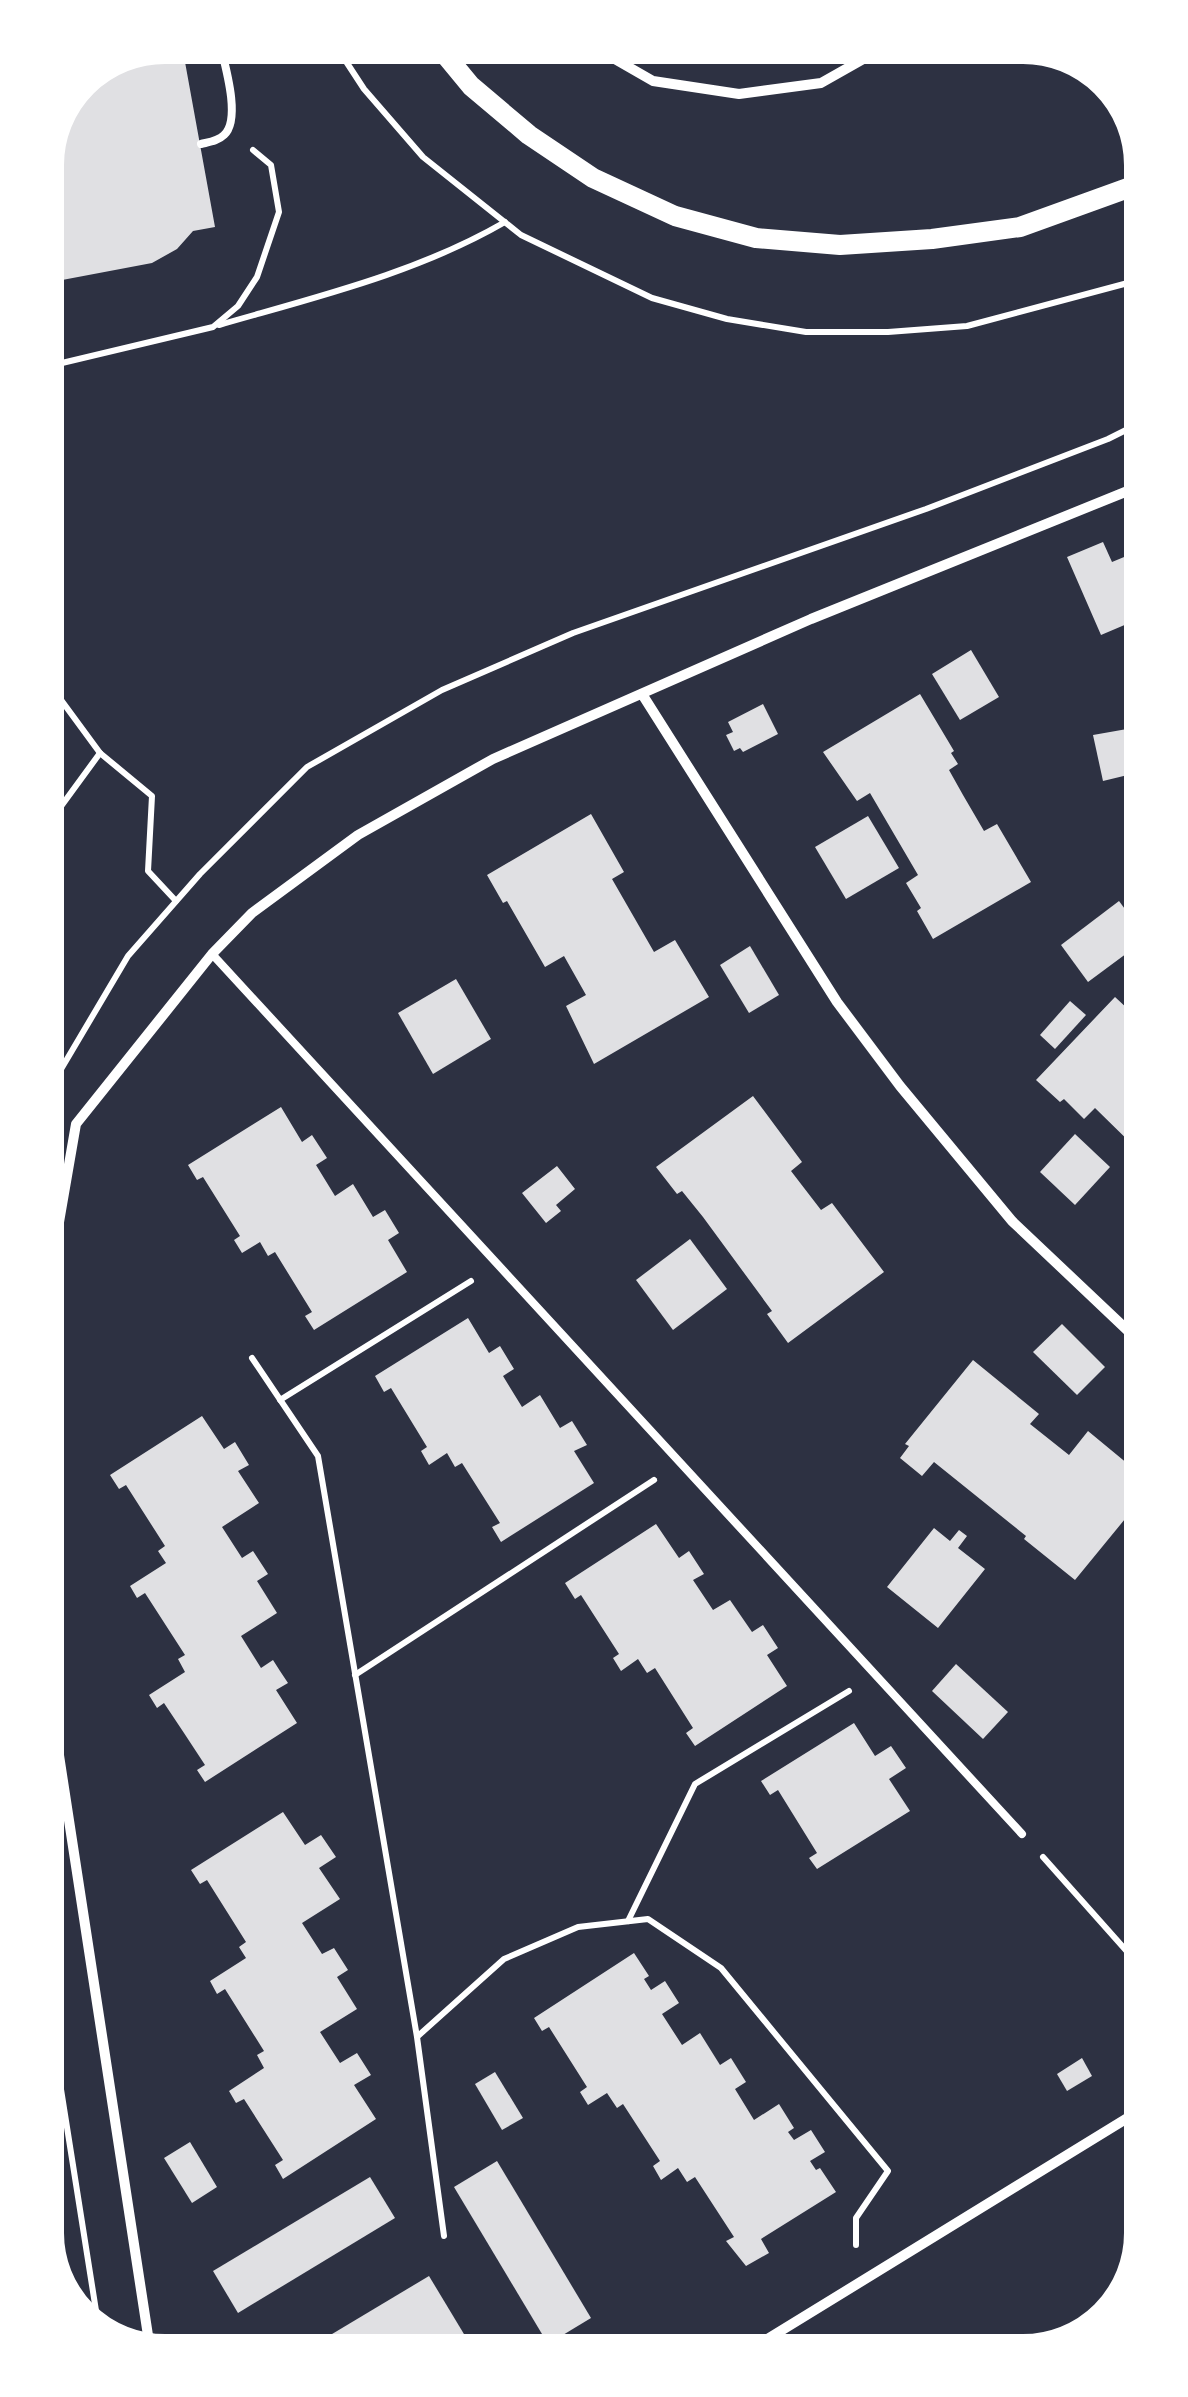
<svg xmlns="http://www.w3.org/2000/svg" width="1188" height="2397" font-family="'Varela Round',sans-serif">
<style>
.building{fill:#e0e0e3}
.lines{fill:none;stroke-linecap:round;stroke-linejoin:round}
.path{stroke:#fff;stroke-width:6}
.service{stroke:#fff;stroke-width:8}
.minor{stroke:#fff;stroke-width:10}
.secondary{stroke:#fff;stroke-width:20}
.rim{fill:none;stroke:#fff;stroke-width:12}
</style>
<rect width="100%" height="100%" fill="#2d3142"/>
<g class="building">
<path d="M165,40H181L215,227L193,231L177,249L152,263L41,284L40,157L77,76Z"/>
<path d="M1103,542L1112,562L1141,550V618L1101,635L1067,557Z"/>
<path d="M971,650L999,697L960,720L932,674Z"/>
<path d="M920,694L954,751L951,753L958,764L949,770L963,795L984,831L997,824L1031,882L933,939L917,911L921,908L906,883L918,875L870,793L857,801L823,752Z"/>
<path d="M763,704L778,734L743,752L740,748L734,751L726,735L733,732L728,722Z"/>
<path d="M1127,729L1136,773L1103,781L1093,735Z"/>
<path d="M591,814L624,872L612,879L654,952L675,940L709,997L594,1064L566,1006L586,995L564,956L545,967L507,901L503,903L487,875Z"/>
<path d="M868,816L899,868L846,899L815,847Z"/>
<path d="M1119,901L1142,932V942L1088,982L1061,945Z"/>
<path d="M750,946L779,995L749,1013L720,965Z"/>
<path d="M456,979L491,1039L433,1074L398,1013Z"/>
<path d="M1115,997L1143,1023V1155L1095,1108L1084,1119L1064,1099L1060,1102L1036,1080Z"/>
<path d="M1070,1001L1086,1015L1055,1049L1040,1035Z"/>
<path d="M753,1096L802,1162L791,1171L821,1210L832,1203L884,1272L788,1343L767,1314L772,1311L703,1217L682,1191L677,1194L656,1167Z"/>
<path d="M281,1107L302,1142L312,1135L327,1158L316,1165L335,1196L353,1184L373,1217L385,1210L399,1233L388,1240L407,1272L314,1330L305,1316L312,1312L275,1252L268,1256L260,1242L242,1253L234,1240L240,1236L203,1177L197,1180L188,1165Z"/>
<path d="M1075,1134L1110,1167L1075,1205L1040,1172Z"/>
<path d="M557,1166L575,1189L556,1205L561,1211L546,1223L522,1193Z"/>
<path d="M690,1239L727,1289L673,1330L636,1280Z"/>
<path d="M468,1318L489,1353L500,1346L514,1369L503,1376L522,1407L540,1395L560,1428L572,1421L587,1445L574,1451L594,1483L501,1542L492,1527L500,1523L462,1463L455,1467L447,1453L429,1465L421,1451L427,1447L391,1388L384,1392L375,1376Z"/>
<path d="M1062,1324L1105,1367L1077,1395L1033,1352Z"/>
<path d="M973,1360L1039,1414L1030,1424L1069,1455L1088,1431L1134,1469L1124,1481L1143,1497L1075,1580L1024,1539L1026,1536L934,1462L922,1476L900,1458L909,1446L905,1444Z"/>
<path d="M202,1416L224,1449L235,1442L249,1465L238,1471L259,1503L222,1527L242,1558L253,1551L268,1574L257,1581L277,1613L241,1636L261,1668L273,1660L280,1671L288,1683L276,1690L297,1723L205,1782L197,1770L205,1765L184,1733L164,1703L157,1708L149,1695L185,1672L178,1659L185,1655L145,1593L137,1598L130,1586L166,1563L158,1551L165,1546L126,1485L119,1489L110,1475Z"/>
<path d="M656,1524L679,1558L689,1551L704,1574L693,1580L713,1610L730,1600L752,1632L763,1625L778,1648L767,1655L787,1686L695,1746L686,1733L693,1728L655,1668L647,1673L638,1659L621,1671L613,1658L619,1654L581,1595L575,1599L565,1583Z"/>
<path d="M934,1528L950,1541L959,1530L967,1536L958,1548L985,1569L938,1628L887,1587Z"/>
<path d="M956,1664L1008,1712L983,1739L932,1691Z"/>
<path d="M854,1723L875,1756L891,1746L906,1768L889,1779L910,1811L817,1869L809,1858L817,1853L778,1790L770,1795L761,1781Z"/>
<path d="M283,1812L305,1845L321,1835L336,1857L319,1868L340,1899L302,1923L322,1954L334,1948L348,1970L337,1977L357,2009L320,2032L340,2063L357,2053L371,2075L354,2085L376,2119L283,2179L275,2165L283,2160L244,2099L236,2103L229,2091L264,2068L257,2055L264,2051L225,1989L217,1994L210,1981L246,1958L239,1947L246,1942L207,1880L200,1884L191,1870Z"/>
<path d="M634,1953L649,1976L644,1979L651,1990L665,1981L679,2003L662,2014L682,2045L700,2033L720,2065L731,2058L746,2082L735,2089L754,2120L779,2104L794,2128L788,2132L794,2140L811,2130L825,2152L810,2161L816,2170L820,2168L836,2192L761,2239L769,2253L746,2266L726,2241L734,2237L695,2177L687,2182L678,2168L661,2180L653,2166L660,2161L623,2104L617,2108L607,2093L588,2105L580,2092L587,2087L549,2027L542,2031L534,2018Z"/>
<path d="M1082,2058L1092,2076L1067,2091L1057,2074Z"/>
<path d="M495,2072L523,2118L502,2130L475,2084Z"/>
<path d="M190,2142L217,2187L192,2203L164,2158Z"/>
<path d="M497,2161L591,2318L548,2344L454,2187Z"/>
<path d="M370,2177L395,2218L238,2313L213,2271Z"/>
<path d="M429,2276L476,2354L297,2355Z"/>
<path d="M1132,2286L1127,2302L1110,2316L1102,2304Z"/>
</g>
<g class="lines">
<g class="path">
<path d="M332,40L364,89L423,157L521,235L652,298L727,319L806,332H888L967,326L1139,280"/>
<path d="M219,325C316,297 417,273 505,222"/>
<path d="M41,368L213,327L238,306L257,277L279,212L271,165L253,150"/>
<path d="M42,674L100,753L152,796L148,871L176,901"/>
<path d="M43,831L100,753"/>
<path d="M44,1098L128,956L200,874L307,767L442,690L573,633L926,509L1108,439L1140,423"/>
<path d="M252,1358L318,1456L417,2037L444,2236"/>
<path d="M280,1400L471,1281"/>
<path d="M355,1675L654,1480"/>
<path d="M1043,1857L1147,1974"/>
<path d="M628,1921L695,1784L849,1691"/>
<path d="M48,2007L100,2336"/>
<path d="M418,2036L504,1959L578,1927L648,1919L721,1968L888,2171L856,2218V2245"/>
</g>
<g class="service">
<path d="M201,144C209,142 218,141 224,135C242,119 224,62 219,40"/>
<path d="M212,954L1022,1834"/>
</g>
<g class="minor">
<path d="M592,40L606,54L653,81L739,94L821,83L897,40"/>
<path d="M642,694L837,1002L900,1086L1012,1221L1144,1346"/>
<path d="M45,1303L76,1124L212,954L252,913L358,835L493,759L811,619L1140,486"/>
<path d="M47,1677L151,2355"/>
<path d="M748,2351L1147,2106"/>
</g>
<path class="secondary" d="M433,40L471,86L529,135L593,178L675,216L756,238L840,245L932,239L1020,227L1139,184"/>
</g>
<path d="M0 0H1188V2397H0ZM165 58H1023A107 107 0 0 1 1130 165V2233A107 107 0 0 1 1023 2340H165A107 107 0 0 1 58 2233V165A107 107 0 0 1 165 58Z" fill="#fff" fill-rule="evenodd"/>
<path class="rim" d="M165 58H1023A107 107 0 0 1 1130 165V2233A107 107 0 0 1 1023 2340H165A107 107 0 0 1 58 2233V165A107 107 0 0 1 165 58Z"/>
</svg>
